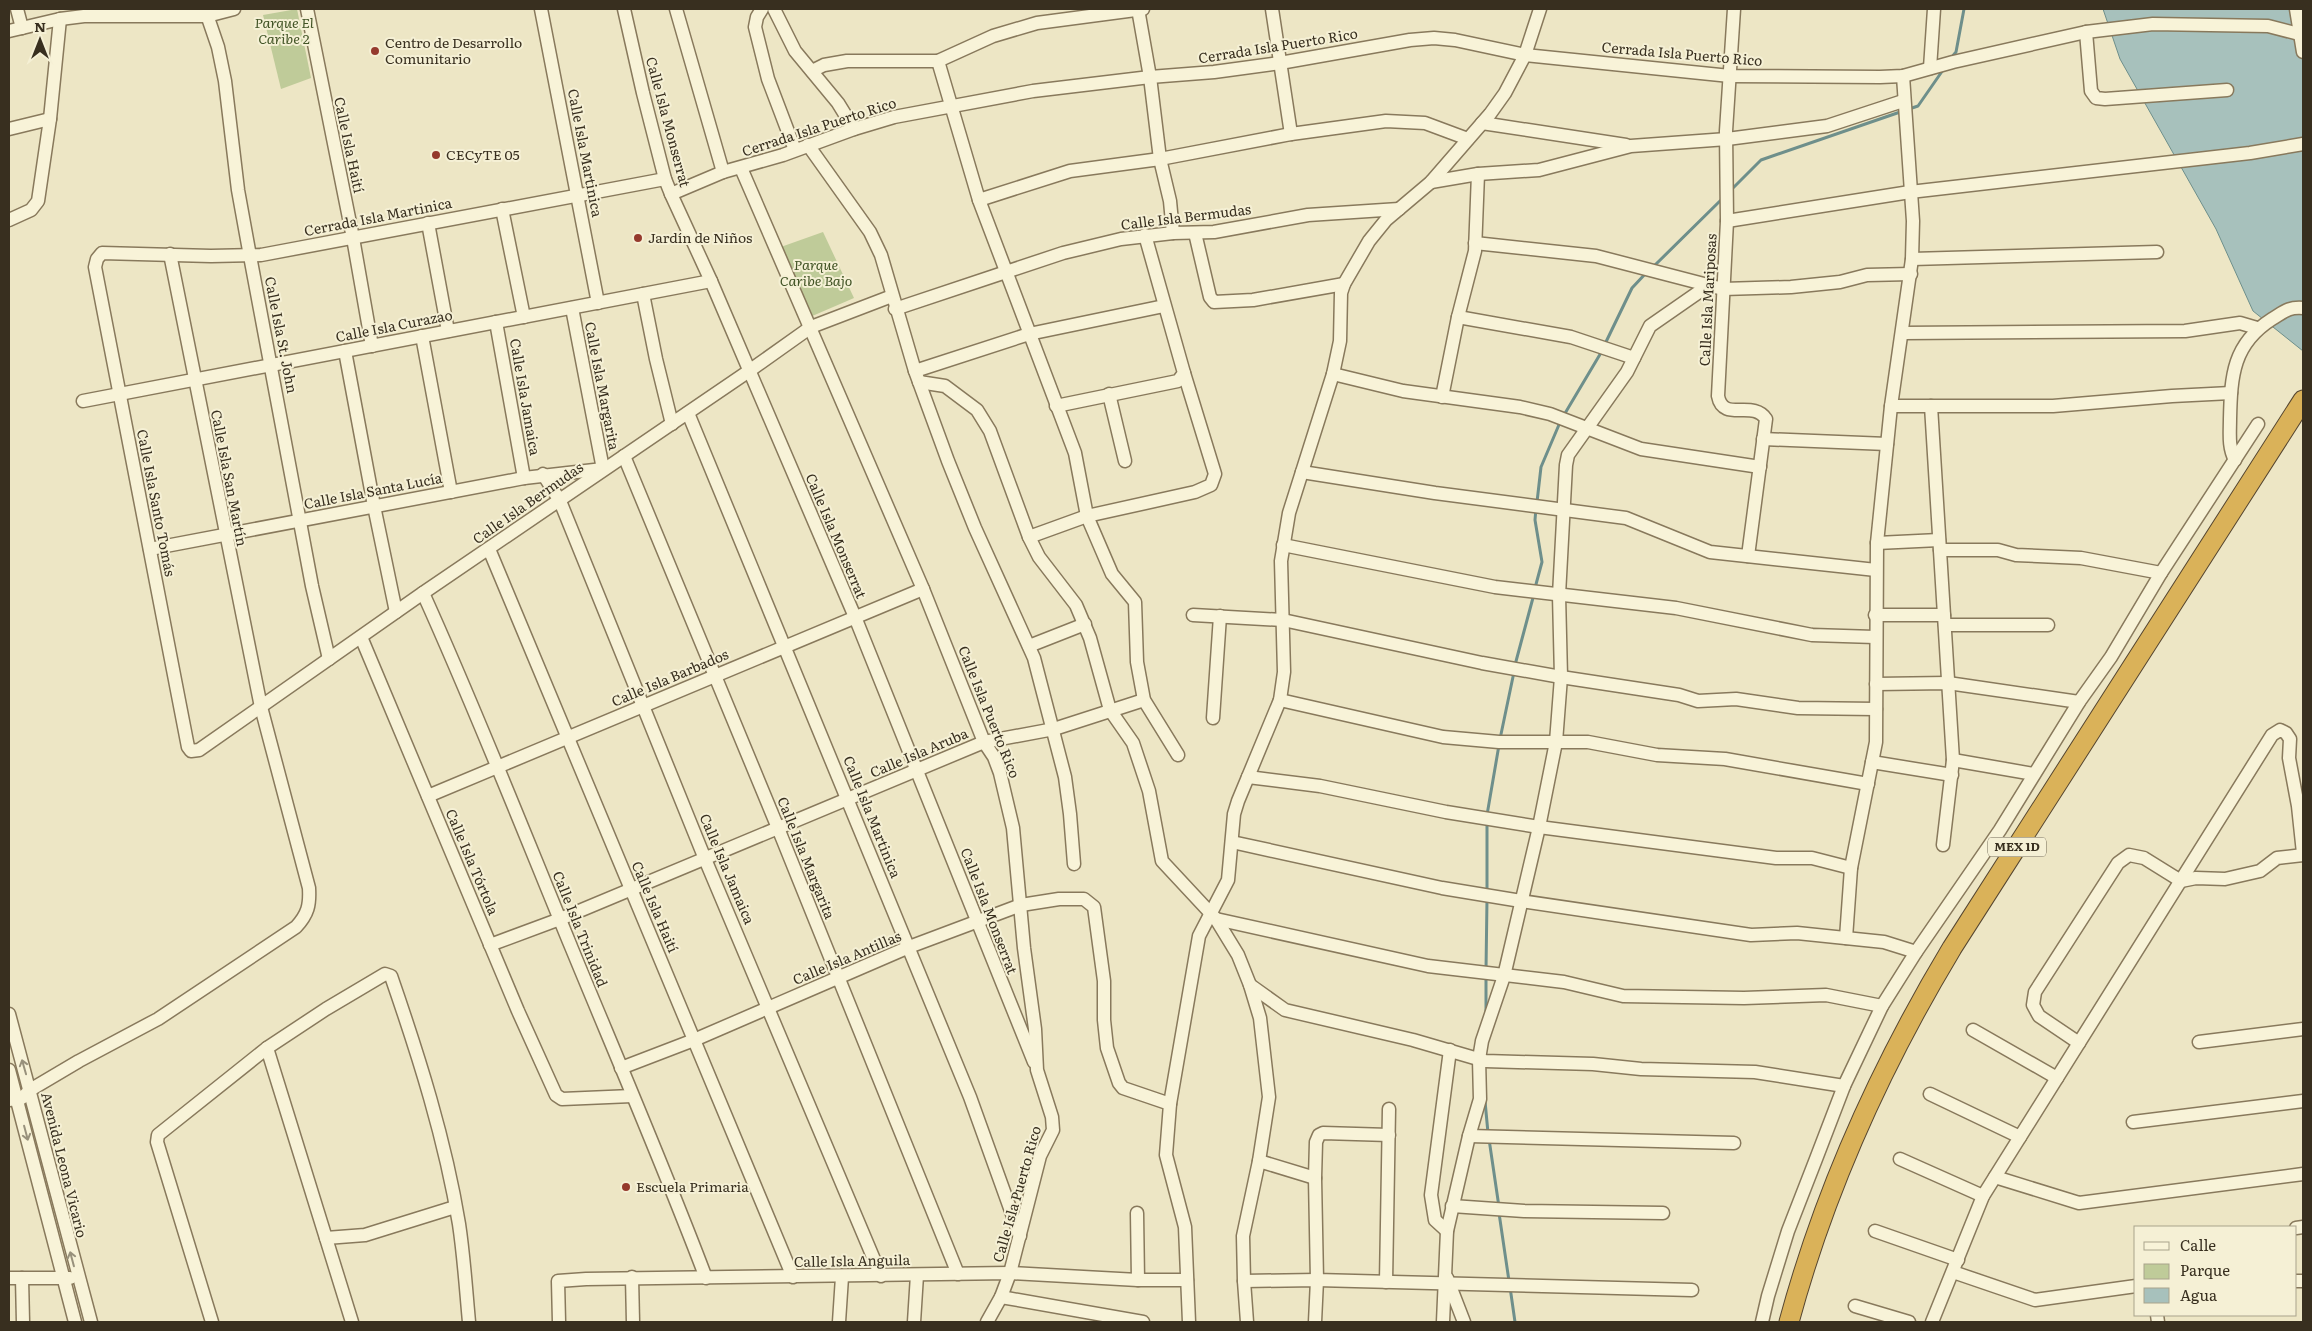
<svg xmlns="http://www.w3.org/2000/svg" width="2312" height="1331" font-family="Literata,serif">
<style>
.green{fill:#bfcb99}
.water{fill:#a7c1bc;stroke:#6e8f8b}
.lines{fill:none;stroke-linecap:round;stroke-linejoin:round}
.stream{stroke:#6e8f8b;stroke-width:3}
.minor-casing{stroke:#88795c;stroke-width:15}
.highway-casing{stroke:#564630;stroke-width:21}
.minor{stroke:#f8f3d8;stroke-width:12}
.highway{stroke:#dab259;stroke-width:19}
.oneway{stroke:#98917c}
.poi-dot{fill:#953a2d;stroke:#f5f0d5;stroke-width:2}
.labels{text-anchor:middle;stroke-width:4;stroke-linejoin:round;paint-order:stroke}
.shield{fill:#f5f0d5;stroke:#716956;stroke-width:1}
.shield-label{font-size:12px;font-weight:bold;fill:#382f1f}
.park-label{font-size:14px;font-style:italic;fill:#425426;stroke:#f5f0d5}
.poi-label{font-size:14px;fill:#382f1f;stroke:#f5f0d5;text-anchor:start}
.street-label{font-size:14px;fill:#382f1f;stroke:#f5f0d5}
</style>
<rect width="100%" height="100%" fill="#ede6c5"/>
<g class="green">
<path d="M297,9L311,78L281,89L263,15Z"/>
<path d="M823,232L854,298L810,317L778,248Z"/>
</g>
<path class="water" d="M2103,9H2303V351L2253,311L2216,229L2120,59Z"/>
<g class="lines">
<g class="stream">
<path d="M1951,58L1956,52L1964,9"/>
<path d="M1909,109L1918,106L1943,70"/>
<path d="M1730,191L1761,160L1903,111"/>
<path d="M1652,268L1722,199"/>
<path d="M1604,346L1632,288L1647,272"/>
<path d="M1564,415L1602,351"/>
<path d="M1537,502L1541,467L1561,420"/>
<path d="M1535,588L1542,562L1535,520L1536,508"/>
<path d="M1515,665L1534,594"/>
<path d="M1500,739L1514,672"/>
<path d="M1487,815L1499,745"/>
<path d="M1487,893V821"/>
<path d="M1486,970L1487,899"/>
<path d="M1486,1013V976"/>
<path d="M1485,1101L1488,1133"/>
<path d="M1489,1139L1499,1207"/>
<path d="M1499,1213L1509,1281"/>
<path d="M1510,1287L1515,1322"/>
</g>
<defs>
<g id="minor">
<path d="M17,9L22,28"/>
<path d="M205,9L218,47L225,81L238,190L250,256L312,586L329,659"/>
<path d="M307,9L353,238L372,346"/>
<path d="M541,9L598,303"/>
<path d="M624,9L643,93L665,179L671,194L711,281L855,617L1034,1062"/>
<path d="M676,9L723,172"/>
<path d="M762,9L757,17L755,27L768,79L795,150"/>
<path d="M774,9L795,51L838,103L854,129"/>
<path d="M1138,9L1150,77L1160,159L1170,201L1173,233"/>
<path d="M1272,9L1291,134"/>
<path d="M1734,9L1726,131L1727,221L1718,396C1723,423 1753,399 1766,419L1748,556"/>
<path d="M2296,9L2303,52"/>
<path d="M9,31L60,19L84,16H207L234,9"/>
<path d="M2086,32L2091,91L2096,98L2105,99L2227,90"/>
<path d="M938,61L979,200L1075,453L1087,516L1112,574L1135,602L1137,662L1144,700L1178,755"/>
<path d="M1930,68L1934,9"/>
<path d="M812,71L824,65L847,61H938L993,36L1037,23L1143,9"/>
<path d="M1482,123L1626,145"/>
<path d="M9,129L50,119"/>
<path d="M808,145L870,232L881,255L915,371L948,461L975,528L1034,658L1065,777L1070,814L1074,864"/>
<path d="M741,168L923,589L984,742L994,757L1000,773L1013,828L1024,948L1035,1029L1037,1070L1052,1117L1053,1130L1040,1156L1010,1273L1001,1297L987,1322"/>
<path d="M665,179L261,255L211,256L102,253L97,259L95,267L188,747L191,751L199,750L423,593L749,371L811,327L892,296"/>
<path d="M1431,182L1478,174L1539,170L1631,146L1727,139L1827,126L1903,101"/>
<path d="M671,194L723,172L783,155L854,129L894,117L1033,91L1150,77L1214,72L1280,63L1410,40L1434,38L1455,40L1525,55L1730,76L1880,77L1903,76L1953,62L2086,32L2153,24L2268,26L2303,35"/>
<path d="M979,200L1070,171L1160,159L1291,134L1386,121L1425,123L1468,139"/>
<path d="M502,209L524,317"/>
<path d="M9,220L31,210L38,201L50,119L60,19"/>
<path d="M1727,221L1910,192L2250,153L2303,144"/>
<path d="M428,223L448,331"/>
<path d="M1195,233L1210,297L1214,302L1253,300L1344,284"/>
<path d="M1475,243L1596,256L1723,289L1791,287L1840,282L1867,275L1911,274"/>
<path d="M1912,259L2157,252"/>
<path d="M643,294L656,359L672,424"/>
<path d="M895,309L1063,253L1121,239L1173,233L1214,232L1308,215L1399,209"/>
<path d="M1458,317L1571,337L1634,358"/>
<path d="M496,322L524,478"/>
<path d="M1903,333L2185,331L2240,323L2257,328"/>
<path d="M422,336L451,492"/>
<path d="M345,351L374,506L396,612"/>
<path d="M915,371L1029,334L1164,306"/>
<path d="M1333,374L1403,391L1520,407L1550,414L1641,449L1760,467"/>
<path d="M919,382L945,386L977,410L990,431L1029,537L1039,557L1076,605L1090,638L1110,710L1133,743L1149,791L1162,861L1216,919L1238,955L1250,985L1260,1018L1269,1097L1259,1161L1243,1236L1244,1281L1247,1322"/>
<path d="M1109,394L1125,461"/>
<path d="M1442,397L1458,317L1475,251L1478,174"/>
<path d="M83,401L711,281"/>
<path d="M1056,406L1178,381L1184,373L1145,235"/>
<path d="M1891,406H2053L2172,396L2231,393"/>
<path d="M1931,406L1953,760L1943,845"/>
<path d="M688,413L970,1097L1020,1236"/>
<path d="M1763,439L1887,444"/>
<path d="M624,456L778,828L958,1274"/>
<path d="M2235,460C2228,447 2230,433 2230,419C2231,375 2233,344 2272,319C2285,311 2288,307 2303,308"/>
<path d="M1302,472L1435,493L1626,518L1710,552L1876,570"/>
<path d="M543,474L560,501L705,859L881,1276"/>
<path d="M1029,537L1087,516L1195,492L1211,485L1215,474L1184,373"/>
<path d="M1877,543L1939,540"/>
<path d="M1283,545L1495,587L1676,608L1812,635L1875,637"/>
<path d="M150,549L524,478L603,469L572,308"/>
<path d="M489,549L793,1277"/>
<path d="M1940,550H1998L2016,555L2081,558L2161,573"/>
<path d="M423,593C476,710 523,830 572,949C617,1058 664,1167 706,1278"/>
<path d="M1193,615L1283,620L1482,663L1561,677L1679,695L1698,701L1736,699L1798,708L1876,709"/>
<path d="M1875,615H1944"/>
<path d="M1945,625H2048"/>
<path d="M361,637L518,1011L556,1095L562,1099L632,1096"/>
<path d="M1029,646L1085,624"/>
<path d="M1876,684L1948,683L2079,702"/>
<path d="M1280,700L1443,737L1499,742H1588L1657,755L1725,759L1868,784"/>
<path d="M1213,718L1220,616"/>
<path d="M1953,760L2034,774"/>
<path d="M1872,762L1952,775"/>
<path d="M1248,777L1320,786L1446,812L1539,827L1776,858H1812L1851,868"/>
<path d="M428,796L923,589"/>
<path d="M1232,842L1442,888L1521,901L1751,935L1797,933L1884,942L1916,952"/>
<path d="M1216,919L1428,966L1564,982L1623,996L1744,998L1826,995L1882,1006"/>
<path d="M1846,938L1851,868L1876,742L1877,543L1891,406L1912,259L1913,221L1903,76"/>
<path d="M490,945L560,919L984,742L1054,729L1144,700"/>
<path d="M1250,985L1285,1010L1413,1040L1485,1061L1593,1064L1641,1069L1755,1072L1844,1086"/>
<path d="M9,1014L91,1322"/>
<path d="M1973,1030L2057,1078"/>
<path d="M2199,1042L2303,1029"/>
<path d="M2079,1043L2039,1016L2033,1005L2035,992L2118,863L2129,855L2144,858L2181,881L2196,878L2225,879L2260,871L2277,858L2303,855"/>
<path d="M267,1048L352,1322"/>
<path d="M621,1068L694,1040L909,947L1021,905L1059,899H1084L1094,907L1104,981V1020L1107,1048L1119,1083L1123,1088L1170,1104L1166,1155L1185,1227L1189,1322"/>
<path d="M9,1070L75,1322"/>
<path d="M1930,1094L2020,1137"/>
<path d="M9,1100L22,1098L30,1090L79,1061L158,1019L296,927C308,914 310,905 309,888L261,707L170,254"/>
<path d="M1170,1104L1199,936L1228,880L1234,814L1238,801L1280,700L1284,672L1281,561L1289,513L1333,374L1340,341L1341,293L1344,284L1369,241L1386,220L1431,182L1490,114L1505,93L1525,55L1540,9"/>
<path d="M2133,1122L2303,1101"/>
<path d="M1389,1135L1323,1133L1319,1135L1316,1142L1315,1178L1317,1280L1692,1290"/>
<path d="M1469,1136L1734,1143"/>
<path d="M1900,1159L1983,1196"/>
<path d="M1259,1161L1315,1178"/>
<path d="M1995,1177L2079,1203L2303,1174"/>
<path d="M1452,1206L1524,1211L1663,1213"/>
<path d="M1137,1213L1138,1280"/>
<path d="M2296,1228L2303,1227"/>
<path d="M1447,1231L1435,1220L1431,1195L1450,1050"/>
<path d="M1875,1231L1958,1260"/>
<path d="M326,1238L365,1235L455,1207"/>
<path d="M1953,1272L2035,1300L2136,1286"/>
<path d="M632,1277L633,1322"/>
<path d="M9,1278H70"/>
<path d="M22,1278L23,1322"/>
<path d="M1447,1278L1464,1322"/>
<path d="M1244,1281L1317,1280L1315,1322"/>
<path d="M2296,1281H2303"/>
<path d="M1386,1282L1389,1109"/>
<path d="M1001,1297L1143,1322"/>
<path d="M1855,1306L1909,1322"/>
<path d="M2157,1315L2158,1322"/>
<path d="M212,1322L157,1142L158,1135L267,1048L326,1009L385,974L391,976C419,1057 445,1139 459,1224C464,1257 466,1290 469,1322"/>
<path d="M559,1322L558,1281L586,1279L1010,1273L1138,1280H1187"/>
<path d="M839,1322L842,1277"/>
<path d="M914,1322L917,1275"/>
<path d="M1443,1322L1447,1231L1469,1136L1480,1099L1479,1059L1482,1041L1504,976L1539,827L1556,742L1561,677L1559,595L1566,465L1568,455L1627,372L1650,326L1709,285"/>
<path d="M1762,1322L1768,1296L1788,1231L1816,1159L1844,1086L1882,1006L1916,952L2000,830L2079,702L2111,657L2161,573L2258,424"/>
<path d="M1932,1322L1983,1196L2272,735L2280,730L2286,733L2290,739L2289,758L2298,806L2303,853"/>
</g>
<path id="highway" d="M1789,1322C1825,1189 1881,1066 1952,948L2303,400"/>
</defs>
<use href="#minor" class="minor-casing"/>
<use href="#highway" class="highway-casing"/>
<use href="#minor" class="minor"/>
<use href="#highway" class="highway"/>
</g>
<defs><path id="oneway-shaft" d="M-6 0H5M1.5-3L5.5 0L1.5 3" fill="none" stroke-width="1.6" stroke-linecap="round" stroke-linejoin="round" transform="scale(1.25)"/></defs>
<g class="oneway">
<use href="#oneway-shaft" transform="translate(24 1067) rotate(-106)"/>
<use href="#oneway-shaft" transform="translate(26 1133) rotate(75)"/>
<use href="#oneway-shaft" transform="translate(72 1259) rotate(-105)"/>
</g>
<g class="poi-dot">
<circle cx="375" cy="51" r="5"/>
<circle cx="436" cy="155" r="5"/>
<circle cx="638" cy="238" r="5"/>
<circle cx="626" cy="1187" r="5"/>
</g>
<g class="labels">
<rect class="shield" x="1988" y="837.5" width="58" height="19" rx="4"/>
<g class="shield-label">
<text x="2017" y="851">MEX 1D</text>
</g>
<g class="park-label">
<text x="284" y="28">Parque El<tspan x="284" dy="16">Caribe 2</tspan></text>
<text x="816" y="270">Parque<tspan x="816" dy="16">Caribe Bajo</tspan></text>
</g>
<g class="poi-label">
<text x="385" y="48">Centro de Desarrollo<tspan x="385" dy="16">Comunitario</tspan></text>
<text x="446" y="160">CECyTE 05</text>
<text x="648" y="243">Jardín de Niños</text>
<text x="636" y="1192">Escuela Primaria</text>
</g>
<g class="street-label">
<text transform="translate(1278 46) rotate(-9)" y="5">Cerrada Isla Puerto Rico</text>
<text transform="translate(1682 54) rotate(5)" y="5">Cerrada Isla Puerto Rico</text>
<text transform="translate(668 122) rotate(75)" y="5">Calle Isla Monserrat</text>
<text transform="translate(819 127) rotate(-18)" y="5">Cerrada Isla Puerto Rico</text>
<text transform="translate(349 145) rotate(78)" y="5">Calle Isla Haití</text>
<text transform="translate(585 153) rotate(79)" y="5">Calle Isla Martinica</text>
<text transform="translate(378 217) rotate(-11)" y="5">Cerrada Isla Martinica</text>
<text transform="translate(1186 217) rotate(-7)" y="5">Calle Isla Bermudas</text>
<text transform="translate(1708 300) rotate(-87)" y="5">Calle Isla Mariposas</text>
<text transform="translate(394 326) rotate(-11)" y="5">Calle Isla Curazao</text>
<text transform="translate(281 335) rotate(79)" y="5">Calle Isla St. John</text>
<text transform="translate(602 386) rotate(79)" y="5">Calle Isla Margarita</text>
<text transform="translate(525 397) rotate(80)" y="5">Calle Isla Jamaica</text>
<text transform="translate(229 478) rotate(79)" y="5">Calle Isla San Martín</text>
<text transform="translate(373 491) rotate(-11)" y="5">Calle Isla Santa Lucía</text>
<text transform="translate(156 503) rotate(79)" y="5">Calle Isla Santo Tomás</text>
<text transform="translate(528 503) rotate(-35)" y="5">Calle Isla Bermudas</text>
<text transform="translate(836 536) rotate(67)" y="5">Calle Isla Monserrat</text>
<text transform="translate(670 678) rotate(-23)" y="5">Calle Isla Barbados</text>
<text transform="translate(989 712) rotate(68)" y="5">Calle Isla Puerto Rico</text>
<text transform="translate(919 753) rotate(-23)" y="5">Calle Isla Aruba</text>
<text transform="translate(872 817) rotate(68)" y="5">Calle Isla Martinica</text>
<text transform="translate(806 858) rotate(68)" y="5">Calle Isla Margarita</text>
<text transform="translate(472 862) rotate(67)" y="5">Calle Isla Tórtola</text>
<text transform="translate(727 869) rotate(67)" y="5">Calle Isla Jamaica</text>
<text transform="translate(655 907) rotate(67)" y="5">Calle Isla Haití</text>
<text transform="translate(989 911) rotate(69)" y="5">Calle Isla Monserrat</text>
<text transform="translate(580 929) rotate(68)" y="5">Calle Isla Trinidad</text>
<text transform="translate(847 958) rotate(-23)" y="5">Calle Isla Antillas</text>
<text transform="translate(64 1165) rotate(76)" y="5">Avenida Leona Vicario</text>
<text transform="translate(1017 1194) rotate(-74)" y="5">Calle Isla Puerto Rico</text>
<text transform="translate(852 1261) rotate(-1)" y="5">Calle Isla Anguila</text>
</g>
</g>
<rect width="2312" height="1331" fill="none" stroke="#382f1f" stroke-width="20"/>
<rect x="2134" y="1226" width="162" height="90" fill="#f5f0d5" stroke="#a9a38c"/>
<rect x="2144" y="1242" width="25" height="8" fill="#f8f3d8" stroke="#a9a38c"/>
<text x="2180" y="1251" font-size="15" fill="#382f1f">Calle</text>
<rect x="2144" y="1264" width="25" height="15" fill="#bfcb99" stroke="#a9a38c"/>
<text x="2180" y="1276" font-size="15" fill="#382f1f">Parque</text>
<rect x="2144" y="1288" width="25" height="15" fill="#a7c1bc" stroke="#a9a38c"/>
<text x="2180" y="1301" font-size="15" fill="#382f1f">Agua</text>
<g transform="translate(40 40)" stroke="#f5f0d5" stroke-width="4" paint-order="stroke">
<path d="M0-4L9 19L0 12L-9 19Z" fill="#382f1f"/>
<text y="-8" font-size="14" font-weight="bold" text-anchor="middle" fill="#382f1f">N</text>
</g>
</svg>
